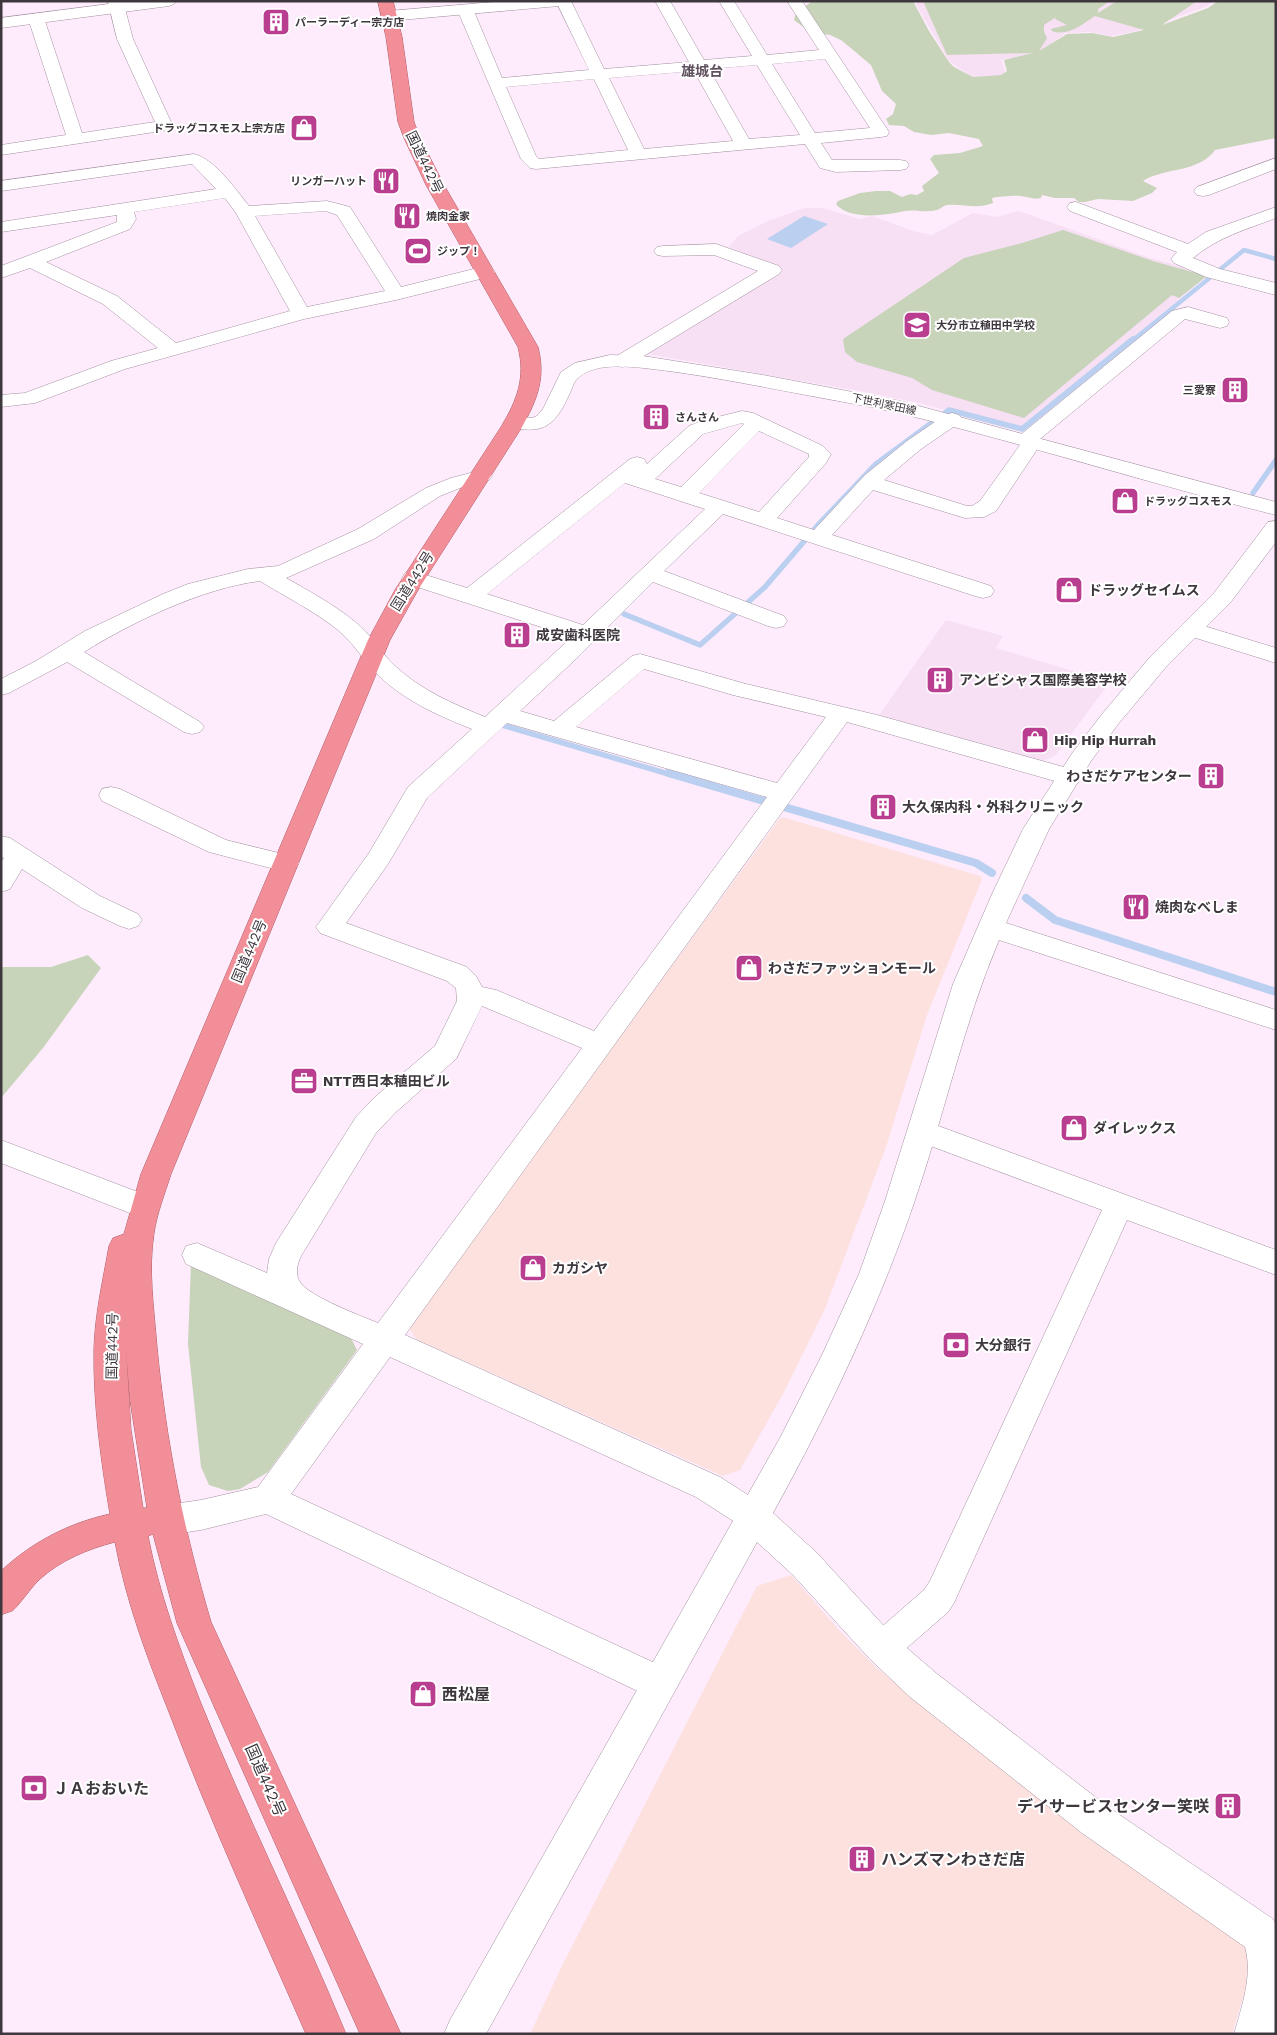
<svg xmlns="http://www.w3.org/2000/svg" width="1277" height="2035" font-family="'Work Sans','Noto Sans JP',sans-serif">
<style>
.commercial{fill:#fce1df}
.built{fill:#f7dff4}
.green{fill:#c7d4ba;fill-rule:evenodd}
.water{fill:#bbd0f0}
.lines{fill:none;stroke-linecap:round;stroke-linejoin:round}
.stream-far2{stroke:#bbd0f0;stroke-width:4.5}
.stream-far1{stroke:#bbd0f0;stroke-width:5.5}
.stream{stroke:#bbd0f0;stroke-width:8}
.minor-casing{stroke:#a291a0;stroke-width:1}
.tertiary-casing{stroke:#a291a0;stroke-width:1}
.secondary-casing{stroke:#a291a0;stroke-width:1}
.trunk-casing{stroke:#b05d68;stroke-width:1}
.minor{fill:#fff;fill-rule:evenodd}
.tertiary{fill:#fff;fill-rule:evenodd}
.secondary{fill:#fff;fill-rule:evenodd}
.trunk{fill:#f28e98;fill-rule:evenodd}
.labels{text-anchor:middle;stroke-width:4;stroke-linejoin:round;paint-order:stroke}
.far-poi-label{font-size:11px;font-weight:bold;fill:#3e373e;stroke:#fff;text-anchor:start}
.far-street-label{font-size:11px;fill:#3e373e;stroke:#fff}
.far-quarter-label{font-size:14px;font-weight:bold;fill:#5f505e;stroke:#fff}
.street-label{font-size:14px;fill:#3e373e;stroke:#fff}
.poi-label{font-size:14px;font-weight:bold;fill:#3e373e;stroke:#fff;text-anchor:start}
.near-poi-label{font-size:16px;font-weight:bold;fill:#3e373e;stroke:#fff;text-anchor:start}
.near-street-label{font-size:16px;fill:#3e373e;stroke:#fff}
</style>
<rect width="100%" height="100%" fill="#feecfc"/>
<g class="commercial">
<path d="M780,818H786L980,876L982,879L927,1015L886,1147L825,1309L783,1394L740,1470L723,1476L417,1340L410,1330V1324Z"/>
<path d="M791,1575L840,1631L878,1669L1032,1793L1256,1954L1232,2034H530L562,1966L757,1586Z"/>
</g>
<g class="built">
<path d="M914,1H1214L1205,7L1137,31L1111,36L1090,32L1066,33L1039,52L1001,60L1005,71L1000,76L972,77L949,61Z"/>
<path d="M804,208H823L860,219L872,216L916,232L932,235L973,213L997,217L1018,211L1022,212L1150,258L1203,272L1207,276L1021,430L919,403L860,391L642,353L783,269L729,247L738,236L768,221Z"/>
<path d="M946,620L1003,636L996,648L1110,682L1055,756L1043,761L879,715Z"/>
</g>
<g class="green">
<path d="M813,1H913L929,31L949,62L954,67L973,77L1001,75L1007,71L1004,60L1033,53L947,55L923,1H1110L1098,9V13L1117,1H1197L1162,25L1208,8L1218,1H1276V138L1215,150C1199,173 1165,167 1143,181L1157,188L1152,193L1133,201L1098,199L1085,202H1079L1074,198H1055L1042,195L1041,198C1033,200 1029,197 1021,196C1016,195 994,197 992,198L993,203C975,210 963,203 947,205C943,206 940,209 937,210C926,213 916,209 905,211C886,215 850,221 836,204L838,201L860,193L876,191H890L902,197L910,194L917,195L924,191L922,186L939,173L930,159L934,155L960,153L983,146L979,139L949,133L931,135L914,132L904,126L889,125L886,119L893,114L896,104L882,91L871,65L841,40L830,35L810,32L794,20L796,12ZM1095,16L1144,30L1113,37L1092,33L1067,34L1039,51L1047,38L1044,32V25L1056,17L1055,19L1067,25L1051,29L1052,31C1068,37 1083,24 1095,16Z"/>
<path d="M1063,230L1153,261L1207,276L1179,298L1172,295L1024,418L932,390L912,378L857,362L845,352L843,339L964,258L1022,243Z"/>
<path d="M88,955L101,968L43,1048L1,1098V967H51Z"/>
<path d="M191,1263L349,1334L357,1350L268,1472L240,1489L228,1491L209,1485L201,1467L188,1344Z"/>
</g>
<path class="water" d="M804,216L828,224L791,248L767,239Z"/>
<g class="lines">
<path class="stream-far2" d="M1132,341L1244,250L1276,259"/>
<g class="stream-far1">
<path d="M1253,493L1276,460"/>
<path d="M624,614L700,645L765,587L818,525L876,464L949,410L1022,429L1133,339"/>
<path d="M495,723L672,775"/>
</g>
<g class="stream">
<path d="M668,773L976,863L992,873"/>
<path d="M1026,898L1055,920L1276,992"/>
</g>
<defs>
<g id="minor">
<path d="M108,1H123L133,39L171,122L168,130L1,155V145L66,135L28,18L31,15H41L44,18L82,133L155,122L117,39Z"/>
<path d="M556,1H571L604,69L689,62L655,1H670L704,60L752,56L719,1H734L767,55L819,50L787,1H802L889,132L887,136L881,137L821,143L832,160H900L906,161L909,165L906,169L900,170L836,172L820,168L805,144L536,169L530,168L521,159L457,9L460,6H470L473,9L502,78L589,70ZM825,59L870,128L815,133L772,64ZM757,65L800,135L749,139L709,69ZM694,71L733,141L644,149L609,78ZM594,79L628,150L539,159L536,156L506,87Z"/>
<path d="M194,154C215,159 236,190 249,206L327,201L350,207L401,287L486,266L492,268L495,272L492,276L396,300L304,319L125,369L35,403L1,407V395L25,393L111,361L158,348L103,304L30,268L1,278V266L117,222V215L1,232V222L216,189L192,164L1,191V181ZM225,198L236,213L290,311L176,343L117,296L46,262L130,229L136,219L134,212ZM326,211L337,215L385,291L307,307L255,216Z"/>
<path d="M1276,158V169L1209,195L1203,196L1197,195L1194,191L1197,187Z"/>
<path d="M1076,202L1188,244L1206,232L1276,207V218C1245,230 1218,237 1193,258L1220,269L1276,283V295L1206,277L1174,263L1171,259L1177,252L1070,211L1067,207L1070,203Z"/>
<path d="M716,244L779,266L782,270L779,274L629,365L622,367L615,365L612,361L615,357L758,271L714,255L663,256L657,255L654,251L657,247L663,246Z"/>
<path d="M1188,307L1227,318L1229,322L1227,326L1220,328L1185,319L1040,439L1042,442L996,511L984,517L965,518L873,490L832,535L991,586L994,591L991,596L983,598L975,596L723,514L664,571L784,616L787,621L784,626L776,628L768,626L653,582L576,659L520,711L554,721L632,656L640,654L746,684L877,715L1078,771L1081,777L1078,783L1069,785L847,722L405,1335L720,1477L765,1506L770,1516L765,1526L753,1531L741,1526L696,1497L390,1357L291,1494L672,1671L677,1683L672,1695L659,1700L646,1695L266,1514L201,1530L167,1535L155,1530L150,1520L155,1510L167,1505L201,1500L258,1487L363,1344L186,1264L182,1255L186,1246L197,1243L267,1273L269,1259L276,1243L356,1117L376,1096L435,1046L457,1001L456,988L447,981L320,933L316,927L369,853L408,787L472,729C439,716 405,701 379,676C364,662 355,644 338,630C314,611 286,597 260,581C203,588 132,622 84,652L200,722L204,727L200,732L192,734L184,732L67,662L9,693L1,695V679L36,661L85,631L163,594L188,584L248,569L278,566L358,529L426,488L451,478L482,470L489,472L492,476L489,480L465,486L440,496L374,539L286,578C309,591 333,604 354,621C371,634 380,652 395,666C421,690 453,704 485,717L572,637L405,583L402,578L405,573L413,571L467,588L630,459L637,457L644,459L647,464L689,426L701,421L742,411L753,413L823,446L831,454L826,463L777,518L814,530L865,475L907,441L945,415L952,413L959,415L962,419L959,423L921,449L884,480L967,506H972L980,501L1020,445L1016,440L1019,436L1172,311ZM742,423L744,424L681,487L655,479L703,434ZM759,431L809,454V457L759,512L699,493ZM625,483L705,509L583,625L487,594ZM644,669L733,695L826,717L777,783L576,727ZM507,723L767,797L594,1031L496,990L482,987L476,976L467,967L346,923L388,864L427,798ZM482,1006L582,1048L378,1323C361,1316 308,1296 300,1282C295,1275 297,1264 301,1256L376,1133L396,1112L456,1059Z"/>
<path d="M1191,622L1276,648V663L1183,634L1180,629L1183,624Z"/>
<path d="M111,787L120,789L226,840L295,857L299,863L295,869L286,872L209,852L102,801L99,795L102,789Z"/>
<path d="M1,836L10,838L100,896L138,914L142,920L138,926L129,929L120,926L82,908L22,869L10,889L1,892V862L4,858L1,856Z"/>
<path d="M922,1120L1276,1250V1275L1127,1220L954,1603L948,1612L894,1659L882,1664L870,1659L864,1648L870,1637L924,1590L930,1581L1102,1210L912,1139L908,1131L912,1123Z"/>
</g>
<g id="tertiary">
<path d="M132,1H176L174,4L169,6L1,28V18Z"/>
<path d="M505,1H566L564,4L559,6L389,21L384,19L381,16L384,13L389,11Z"/>
<path d="M1276,521V542L1230,603L1166,667L1119,723L1091,761L1049,829L1006,923L1276,1010V1030L999,940C963,1025 944,1116 914,1203C877,1311 828,1413 773,1513L817,1553L894,1637L936,1673L1108,1807L1273,1919L1276,1925V2027L1274,2034H1234C1242,2006 1253,1975 1245,1947L1082,1833L910,1697L870,1659L793,1575L757,1542L486,2034H444L450,2020L780,1438L822,1355L859,1274L885,1201L953,984L993,892L1023,829L1073,752L1103,713L1150,657L1214,593L1268,522Z"/>
<path d="M1,1140L151,1197L155,1205L151,1213L140,1217L1,1163Z"/>
</g>
<path id="secondary" d="M610,355L643,356L763,375L900,401L1276,502V515C1150,484 1026,444 899,413C869,406 837,401 806,395C753,385 699,374 644,368C625,366 592,363 577,379C573,383 571,392 568,397C554,428 540,435 507,426L504,422L507,418L514,416L532,418L537,416L543,409L561,372L575,363Z"/>
<path id="trunk" d="M378,1H393L402,37L414,122L420,138L444,185L538,347C546,378 537,400 522,427L418,590L390,640L171,1174C165,1193 157,1213 154,1233C148,1270 154,1309 157,1347C166,1442 184,1531 211,1622L401,2034H360L177,1623L153,1534L148,1536C159,1593 179,1647 200,1701C245,1814 300,1922 346,2034H306C259,1927 210,1821 169,1712C147,1657 126,1601 115,1542C88,1549 61,1560 40,1579C32,1586 18,1607 12,1611C9,1612 5,1613 1,1615V1571C32,1542 69,1523 110,1514C101,1462 93,1402 94,1349C95,1314 103,1280 109,1246L113,1238L124,1234L141,1174L368,640L395,590L501,427C517,400 526,378 518,347L426,185L404,138L398,122L386,37ZM126,1350L130,1400L147,1508H143L131,1430Z"/>
</defs>
<use href="#minor" class="minor-casing"/>
<use href="#tertiary" class="tertiary-casing"/>
<use href="#secondary" class="secondary-casing"/>
<use href="#trunk" class="trunk-casing"/>
<use href="#minor" class="minor"/>
<use href="#tertiary" class="tertiary"/>
<use href="#secondary" class="secondary"/>
<use href="#trunk" class="trunk"/>
</g>
<defs>
<symbol id="building-square" viewBox="-11 -11 22 22"><rect x="-9" y="-9" width="18" height="18" rx="4" fill="#b93e8f" stroke="#fff"/><path d="M-4-6H4V6H1V3H-1V6H-4ZM-2.5-4.3h1.7v1.8h-1.7ZM.8-4.3h1.7v1.8H.8ZM-2.5-1h1.7V.8h-1.7ZM.8-1h1.7V.8H.8Z" fill="#fff"/></symbol>
<symbol id="shop-square" viewBox="-11 -11 22 22"><rect x="-9" y="-9" width="18" height="18" rx="4" fill="#b93e8f" stroke="#fff"/><path d="M-5-2.5h2.3a2.7 3.5 0 0 1 5.4 0H5L5.5 6h-11ZM-1.5-2.5h3a1.5 2.3 0 0 0-3 0Z" fill="#fff"/></symbol>
<symbol id="restaurant-square" viewBox="-11 -11 22 22"><rect x="-9" y="-9" width="18" height="18" rx="4" fill="#b93e8f" stroke="#fff"/><path d="M-5-6h1v4h1v-4h1v4h1v-4h1v5L-1.5 .5V6h-2V.5L-5-1ZM5-6V6H3V1.5H1.5Q1.5-4 5-6Z" fill="#fff"/></symbol>
<symbol id="stadium-square" viewBox="-11 -11 22 22"><rect x="-9" y="-9" width="18" height="18" rx="4" fill="#b93e8f" stroke="#fff"/><path d="M0-5a6.5 5 0 1 0 0 10a6.5 5 0 1 0 0-10ZM-3.5-1.8h7v3.6h-7Z" fill="#fff"/></symbol>
<symbol id="school-square" viewBox="-11 -11 22 22"><rect x="-9" y="-9" width="18" height="18" rx="4" fill="#b93e8f" stroke="#fff"/><path d="M0-5L7-2L0 1L-7-2ZM-4 1L0 2.5L4 1V4Q0 6-4 4Z" fill="#fff"/></symbol>
<symbol id="office-square" viewBox="-11 -11 22 22"><rect x="-9" y="-9" width="18" height="18" rx="4" fill="#b93e8f" stroke="#fff"/><path d="M-6-3h4V-5.5h4V-3h4V5H-6ZM-1-4.5V-3h2v-1.5ZM-6 0V1H6V0Z" fill="#fff"/></symbol>
<symbol id="bank-square" viewBox="-11 -11 22 22"><rect x="-9" y="-9" width="18" height="18" rx="4" fill="#b93e8f" stroke="#fff"/><path d="M-6-4H6V4H-6ZM0-2.3a2.3 2.3 0 1 0 0 4.6a2.3 2.3 0 1 0 0-4.6Z" fill="#fff"/></symbol>
</defs>
<g fill-rule="evenodd">
<use href="#building-square" x="260" y="6" width="32" height="32"/>
<use href="#shop-square" x="288" y="112" width="32" height="32"/>
<use href="#restaurant-square" x="370" y="165" width="32" height="32"/>
<use href="#restaurant-square" x="391" y="200" width="32" height="32"/>
<use href="#stadium-square" x="402" y="235" width="32" height="32"/>
<use href="#school-square" x="901" y="309" width="32" height="32"/>
<use href="#building-square" x="1219" y="374" width="32" height="32"/>
<use href="#building-square" x="640" y="401" width="32" height="32"/>
<use href="#shop-square" x="1109" y="485" width="32" height="32"/>
<use href="#shop-square" x="1053" y="574" width="32" height="32"/>
<use href="#building-square" x="501" y="619" width="32" height="32"/>
<use href="#building-square" x="924" y="664" width="32" height="32"/>
<use href="#shop-square" x="1019" y="724" width="32" height="32"/>
<use href="#building-square" x="1195" y="760" width="32" height="32"/>
<use href="#building-square" x="867" y="791" width="32" height="32"/>
<use href="#restaurant-square" x="1120" y="891" width="32" height="32"/>
<use href="#shop-square" x="733" y="952" width="32" height="32"/>
<use href="#office-square" x="288" y="1065" width="32" height="32"/>
<use href="#shop-square" x="1058" y="1112" width="32" height="32"/>
<use href="#shop-square" x="517" y="1252" width="32" height="32"/>
<use href="#bank-square" x="940" y="1329" width="32" height="32"/>
<use href="#shop-square" x="407" y="1678" width="32" height="32"/>
<use href="#bank-square" x="18" y="1772" width="32" height="32"/>
<use href="#building-square" x="1212" y="1790" width="32" height="32"/>
<use href="#building-square" x="846" y="1843" width="32" height="32"/>
</g>
<g class="labels">
<g class="far-poi-label">
<text x="295" y="26">パーラーディー宗方店</text>
<text x="285" y="132" text-anchor="end">ドラッグコスモス上宗方店</text>
<text x="367" y="185" text-anchor="end">リンガーハット</text>
<text x="426" y="220">焼肉金家</text>
<text x="437" y="255">ジップ！</text>
<text x="936" y="329">大分市立稙田中学校</text>
<text x="1216" y="394" text-anchor="end">三愛寮</text>
<text x="675" y="421">さんさん</text>
<text x="1144" y="505">ドラッグコスモス</text>
</g>
<g class="far-street-label">
<text transform="translate(884 404) rotate(12)" y="4">下世利寒田線</text>
</g>
<g class="far-quarter-label">
<text x="702" y="76">雄城台</text>
</g>
<g class="street-label">
<text transform="translate(425 162) rotate(64)" y="5">国道442号</text>
<text transform="translate(412 581) rotate(-58)" y="5">国道442号</text>
<text transform="translate(249 951) rotate(-67)" y="5">国道442号</text>
<text transform="translate(112 1346) rotate(-89)" y="5">国道442号</text>
</g>
<g class="poi-label">
<text x="1088" y="595">ドラッグセイムス</text>
<text x="536" y="640">成安歯科医院</text>
<text x="959" y="685">アンビシャス国際美容学校</text>
<text x="1054" y="745">Hip Hip Hurrah</text>
<text x="1192" y="781" text-anchor="end">わさだケアセンター</text>
<text x="902" y="812">大久保内科・外科クリニック</text>
<text x="1155" y="912">焼肉なべしま</text>
<text x="768" y="973">わさだファッションモール</text>
<text x="323" y="1086">NTT西日本稙田ビル</text>
<text x="1093" y="1133">ダイレックス</text>
<text x="552" y="1273">カガシヤ</text>
<text x="975" y="1350">大分銀行</text>
</g>
<g class="near-poi-label">
<text x="442" y="1700">西松屋</text>
<text x="53" y="1794">ＪＡおおいた</text>
<text x="1209" y="1812" text-anchor="end">デイサービスセンター笑咲</text>
<text x="881" y="1865">ハンズマンわさだ店</text>
</g>
<g class="near-street-label">
<text transform="translate(266 1780) rotate(66)" y="6">国道442号</text>
</g>
</g>
<rect width="1277" height="2035" fill="none" stroke="#3e373e" stroke-width="5"/>
</svg>
